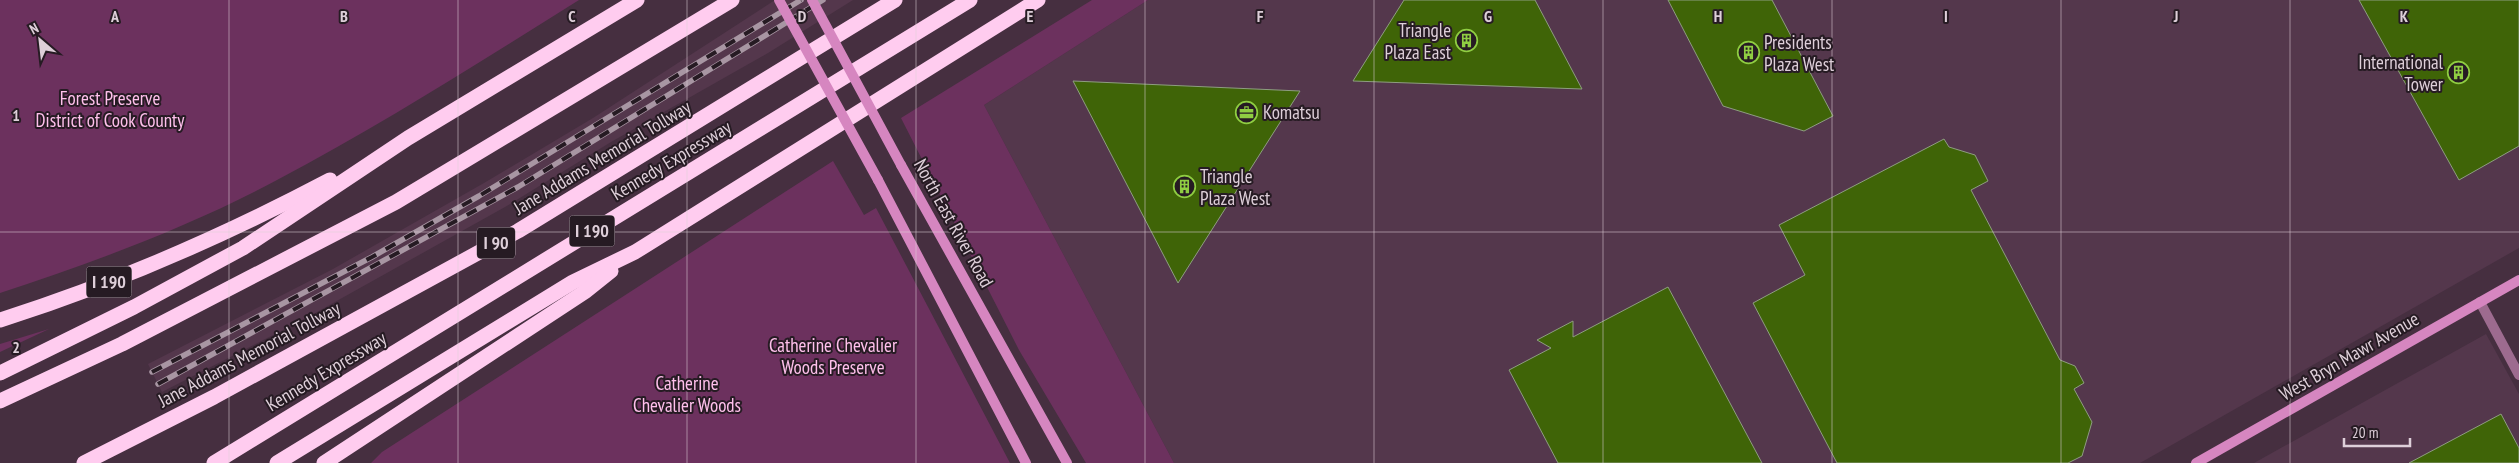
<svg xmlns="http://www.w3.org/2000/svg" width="2519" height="463" font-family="'PT Sans Narrow',sans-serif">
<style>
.built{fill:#54374c}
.green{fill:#6c315e}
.building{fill:#3f6407;stroke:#8e9d81}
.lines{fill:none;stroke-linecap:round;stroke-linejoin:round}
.street{stroke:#9d6b8f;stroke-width:10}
.secondary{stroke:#d686c0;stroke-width:10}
.highway{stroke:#ffccef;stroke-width:15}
.rail-casing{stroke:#a896a3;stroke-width:5.5}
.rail{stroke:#261b23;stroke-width:4;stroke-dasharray:11;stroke-linecap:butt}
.secondary-bridge{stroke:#d686c0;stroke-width:10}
.grid{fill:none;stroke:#decfd9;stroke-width:1;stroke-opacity:0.55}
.labels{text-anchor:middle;stroke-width:4;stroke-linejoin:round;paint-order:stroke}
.shield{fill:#261b23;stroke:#a799a2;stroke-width:1}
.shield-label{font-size:18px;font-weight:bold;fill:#decfd9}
.poi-label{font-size:19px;fill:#decfd9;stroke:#261b23;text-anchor:start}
.park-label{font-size:19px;fill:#ffc0ec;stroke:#261b23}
.street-label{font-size:19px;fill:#decfd9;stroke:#261b23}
.grid-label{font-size:16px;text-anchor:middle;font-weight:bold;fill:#decfd9;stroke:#261b23;stroke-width:4;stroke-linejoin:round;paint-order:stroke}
</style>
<rect width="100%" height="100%" fill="#462f40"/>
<g class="built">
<path d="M775,0H853L768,53L611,142L505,207L308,317L162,392L148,364L333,269L484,183L593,118Z"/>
<path d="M1148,0H2519V248L2140,463H1174L984,105Z"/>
<path d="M2486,334L2519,394V463H2254Z"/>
</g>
<g class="green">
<path d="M0,0H579C480,62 381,125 277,180C194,225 90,264 0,293Z"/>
<path d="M1092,0H1148L984,105L1174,463H1086L1019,350L901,118Z"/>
<path d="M833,161L864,215L876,208L1010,463H371L382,452Z"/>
<path d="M49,329L0,352V344Z"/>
</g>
<g class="building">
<path d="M1404,0H1535L1582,89L1353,81Z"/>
<path d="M1668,0H1772L1833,116L1804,131L1723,106Z"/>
<path d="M2359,0H2519V146L2459,180Z"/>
<path d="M1073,81L1300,91L1178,283Z"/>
<path d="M1944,139L1949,147L1975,155L1988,181L1971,190L2060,360L2075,366L2084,383L2074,389L2092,422L2082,456L2068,463H1837L1753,303L1805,275L1779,225Z"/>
<path d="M1668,287L1762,463H1558L1509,370L1551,348L1537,340L1573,321V337Z"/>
<path d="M2501,414L2519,448V463H2409Z"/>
</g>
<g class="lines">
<path class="street" d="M2480,302L2519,375"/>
<g class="secondary">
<path d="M901,165L1067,463"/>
<path d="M878,180L1026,463"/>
<path d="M2196,463L2519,280"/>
</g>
<g class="highway">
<path d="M0,320C114,284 224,236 330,180"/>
<path d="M0,373L134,307L243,248L408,138L637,0"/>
<path d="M0,401L122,344L396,202L732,0"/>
<path d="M84,463L214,397L518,231L895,0"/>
<path d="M214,463L970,0"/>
<path d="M277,463L573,282L635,252L1038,0"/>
<path d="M324,463L586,291L611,271"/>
</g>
<defs>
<g id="rail">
<path d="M152,372L372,257L479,196L801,0"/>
<path d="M158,384L518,187L823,0"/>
</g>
</defs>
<use href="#rail" class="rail-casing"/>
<use href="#rail" class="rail"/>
<g class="secondary-bridge">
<path d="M779,0L878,180"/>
<path d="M812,0L901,165"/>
</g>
</g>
<path class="grid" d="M229,0V463M458,0V463M687,0V463M916,0V463M1145,0V463M1374,0V463M1603,0V463M1832,0V463M2061,0V463M2290,0V463M0,232H2519"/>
<defs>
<symbol id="building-ring" viewBox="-11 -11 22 22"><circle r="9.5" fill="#261b23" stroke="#8fcd42" stroke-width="1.5"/><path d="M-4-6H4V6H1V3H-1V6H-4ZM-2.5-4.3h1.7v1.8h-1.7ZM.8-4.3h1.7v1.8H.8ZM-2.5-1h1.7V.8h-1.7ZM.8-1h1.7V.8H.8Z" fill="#8fcd42"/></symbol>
<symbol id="office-ring" viewBox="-11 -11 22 22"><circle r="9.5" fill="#261b23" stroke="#8fcd42" stroke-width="1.5"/><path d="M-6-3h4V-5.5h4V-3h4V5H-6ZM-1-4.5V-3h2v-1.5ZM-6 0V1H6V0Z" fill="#8fcd42"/></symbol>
</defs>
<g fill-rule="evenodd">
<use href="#building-ring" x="1454" y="28" width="25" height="25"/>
<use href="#building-ring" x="1736" y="40" width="25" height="25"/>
<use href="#building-ring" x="2446" y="60" width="25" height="25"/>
<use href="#office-ring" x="1234" y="100" width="25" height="25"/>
<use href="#building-ring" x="1172" y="174" width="25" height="25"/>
</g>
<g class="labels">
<g class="shield">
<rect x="569.5" y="215.5" width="45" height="31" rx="4"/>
<rect x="477" y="227.5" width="38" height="31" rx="4"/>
<rect x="86.5" y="266.5" width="45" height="31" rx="4"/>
</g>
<g class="shield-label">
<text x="592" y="237">I 190</text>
<text x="496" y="249">I 90</text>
<text x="109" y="288">I 190</text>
</g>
<g class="poi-label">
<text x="1451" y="37" text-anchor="end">Triangle<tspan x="1451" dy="22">Plaza East</tspan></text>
<text x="1764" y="49">Presidents<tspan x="1764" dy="22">Plaza West</tspan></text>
<text x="2443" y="69" text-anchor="end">International<tspan x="2443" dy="22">Tower</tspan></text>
<text x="1263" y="119">Komatsu</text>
<text x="1200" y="183">Triangle<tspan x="1200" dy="22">Plaza West</tspan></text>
</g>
<g class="park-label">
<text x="110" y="105">Forest Preserve<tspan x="110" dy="22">District of Cook County</tspan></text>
<text x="833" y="352">Catherine Chevalier<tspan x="833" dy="22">Woods Preserve</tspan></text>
<text x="687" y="390">Catherine<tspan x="687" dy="22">Chevalier Woods</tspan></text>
</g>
<g class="street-label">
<text transform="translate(602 157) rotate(-31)" y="7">Jane Addams Memorial Tollway</text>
<text transform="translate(671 160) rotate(-31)" y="7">Kennedy Expressway</text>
<text transform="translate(954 223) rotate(61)" y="7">North East River Road</text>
<text transform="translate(249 354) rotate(-28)" y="7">Jane Addams Memorial Tollway</text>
<text transform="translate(2349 356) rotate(-30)" y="7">West Bryn Mawr Avenue</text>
<text transform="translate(326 371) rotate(-31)" y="7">Kennedy Expressway</text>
</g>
</g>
<g class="grid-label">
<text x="115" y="22">A</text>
<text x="344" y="22">B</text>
<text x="572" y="22">C</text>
<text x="802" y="22">D</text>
<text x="1030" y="22">E</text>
<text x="1260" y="22">F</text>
<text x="1488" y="22">G</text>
<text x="1718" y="22">H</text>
<text x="1946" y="22">I</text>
<text x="2176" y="22">J</text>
<text x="2404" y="22">K</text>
<text x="16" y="121">1</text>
<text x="16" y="353">2</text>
</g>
<g transform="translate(40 40) rotate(332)" stroke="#261b23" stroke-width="4" paint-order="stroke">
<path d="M0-4L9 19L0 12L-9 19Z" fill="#decfd9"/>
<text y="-8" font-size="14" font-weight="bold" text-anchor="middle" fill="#decfd9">N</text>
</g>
<path d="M2344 438v8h66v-8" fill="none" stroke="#decfd9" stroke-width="2.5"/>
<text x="2352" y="438" font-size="15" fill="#decfd9" stroke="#261b23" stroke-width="4" paint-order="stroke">20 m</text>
</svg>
